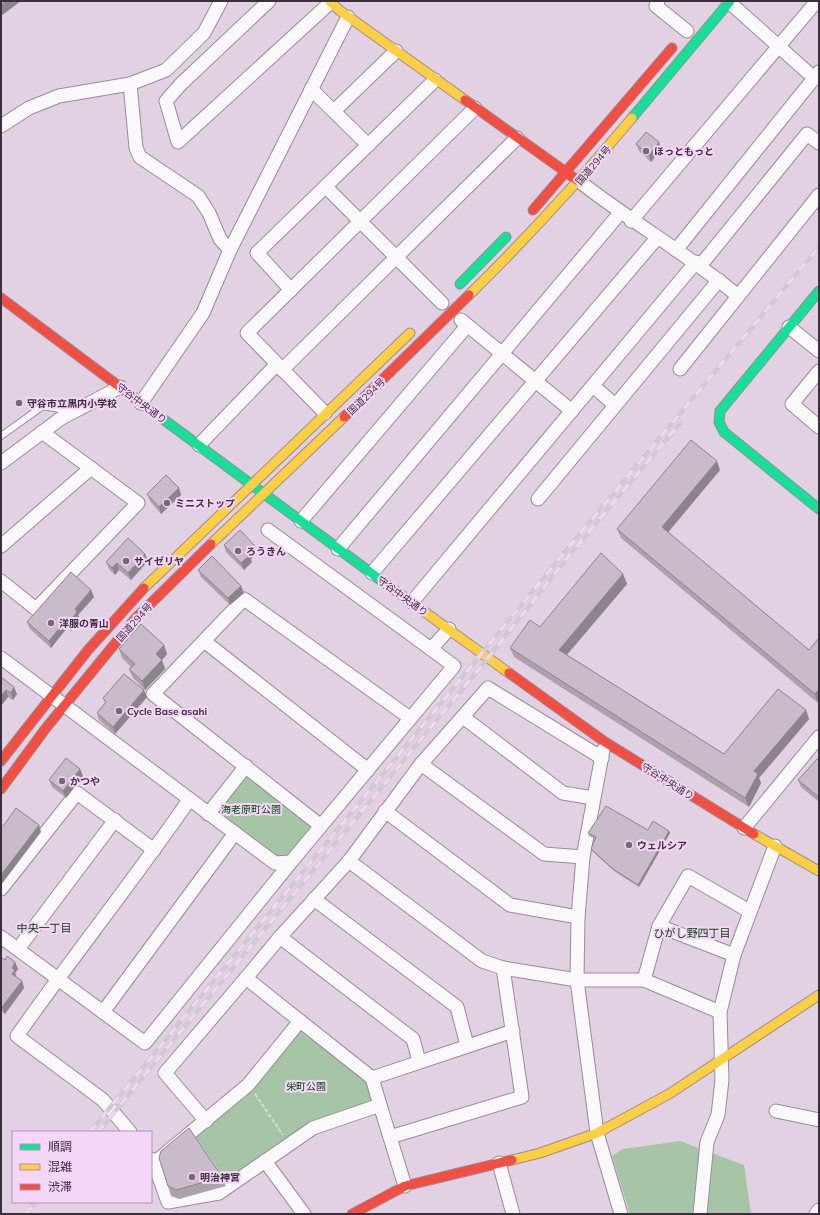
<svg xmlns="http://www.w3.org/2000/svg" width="820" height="1215" font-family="Mulish,'Noto Sans JP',sans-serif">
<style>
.green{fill:#a6c5a6}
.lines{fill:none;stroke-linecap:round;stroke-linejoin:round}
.lane-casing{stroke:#988b99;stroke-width:8}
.street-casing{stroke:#988b99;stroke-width:15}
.fast-casing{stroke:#988b99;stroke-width:11}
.slow-casing{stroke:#988b99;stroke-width:11}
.jam-casing{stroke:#988b99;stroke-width:11}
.path{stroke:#dcd7dc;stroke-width:2;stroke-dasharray:4 2;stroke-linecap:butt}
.lane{stroke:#fbf8fb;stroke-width:6}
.street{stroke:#fbf8fb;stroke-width:13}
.fast{stroke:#16e098;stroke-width:9}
.slow{stroke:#ffcf43;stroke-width:9}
.jam{stroke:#f24e42;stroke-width:9}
.rail-casing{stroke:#cfcacf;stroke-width:4.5}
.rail{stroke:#f6d6f8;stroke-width:3;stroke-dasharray:9;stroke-linecap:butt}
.wall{fill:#ada1ad}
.shaded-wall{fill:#8d838d}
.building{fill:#c9bbc9;stroke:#8d838d}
.poi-dot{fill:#766877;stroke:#f6d6f8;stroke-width:1.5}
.labels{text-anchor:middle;stroke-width:4;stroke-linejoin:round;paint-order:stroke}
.poi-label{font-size:10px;font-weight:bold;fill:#3c2f3d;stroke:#f6d6f8;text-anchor:start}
.street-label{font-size:10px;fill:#3c2f3d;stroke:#f6d6f8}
.park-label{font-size:10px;fill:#014d0c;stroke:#f6d6f8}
.neighbourhood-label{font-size:11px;fill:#07420e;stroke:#f6d6f8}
</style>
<rect width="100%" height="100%" fill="#e2d1e3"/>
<g class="green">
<path d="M246,766L321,826L291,862L275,863L208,814Z"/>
<path d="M298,1030L365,1077L374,1105L311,1127L228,1184L196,1137L254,1087Z"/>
<path d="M680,1141L744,1165L751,1214H630L612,1156L623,1149Z"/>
</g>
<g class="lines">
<defs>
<path id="lane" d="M1,436L43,406L70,411"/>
<g id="street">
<path d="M269,1L181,84L166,101L178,142L331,2"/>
<path d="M658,1L656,6L687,31"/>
<path d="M729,2L814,78"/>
<path d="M130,84L136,148L140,157L198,196L209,213L220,239L230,250"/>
<path d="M311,89L368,145"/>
<path d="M334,111L396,51"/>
<path d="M1,126L29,108L59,96L130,84L166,70L204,33L221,1"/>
<path d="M579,181C631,222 688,254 738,296"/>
<path d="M326,187L442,303"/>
<path d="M631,221L817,1"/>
<path d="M676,250L819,72"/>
<path d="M700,266L807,134L819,143"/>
<path d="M291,290L257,253L435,80"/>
<path d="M461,320L572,411"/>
<path d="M789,327L819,351"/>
<path d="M680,369L819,195"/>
<path d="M282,370L517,138"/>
<path d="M819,371L792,404L819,427"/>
<path d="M593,386L615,405"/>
<path d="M141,403L203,313L230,250L348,17"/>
<path d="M325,413L247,333L475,108"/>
<path d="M199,445L277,364"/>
<path d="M1,463L60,419L120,387"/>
<path d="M538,499L719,280"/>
<path d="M301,521L467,326"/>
<path d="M268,530L431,649"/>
<path d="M1,546L91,468"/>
<path d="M338,549L620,213"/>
<path d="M372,573L657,238"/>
<path d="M1,581L36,609L138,503L42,432"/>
<path d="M412,602L696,262"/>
<path d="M204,641L368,770"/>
<path d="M1,658L275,863L291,862L454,666L431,649L449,629"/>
<path d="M463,717L563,793L593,798"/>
<path d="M603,750L583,857L578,917L577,980L597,1133L621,1214"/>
<path d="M421,764L544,854L583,857"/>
<path d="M385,811L510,905L578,917"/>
<path d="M208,814L246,766"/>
<path d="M321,826L153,694L244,599L410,718"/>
<path d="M744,828L819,737"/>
<path d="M349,861L482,961L503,968L577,980H644L720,1012"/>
<path d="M1,889L77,793L154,850"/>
<path d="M314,899L457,1007L467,1045"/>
<path d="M659,926L688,876L749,911"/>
<path d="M1,937L145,1043L291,862"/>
<path d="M280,937L413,1039L419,1061"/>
<path d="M18,949L115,820"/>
<path d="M644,980L659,926L734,955"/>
<path d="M103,1012L235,833"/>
<path d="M372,1078L513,1031"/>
<path d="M380,1105L405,1186"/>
<path d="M776,1111L819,1120"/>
<path d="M206,1121L165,1073L246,978"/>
<path d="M130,1132L103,1100L17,1036C73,956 134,880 189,800"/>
<path d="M390,1137L522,1097L503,968"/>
<path d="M151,1159L154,1163L248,1085L300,1021L246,978L280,937L349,861L421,764L488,688L602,758"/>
<path d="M265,1161L304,1214"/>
<path d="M154,1163L168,1202L219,1193L313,1128L380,1105L372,1078L300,1021"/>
<path d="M499,1163L513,1214"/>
<path d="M700,1214L707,1142L718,1115L722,1080L720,1012L734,955L775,846"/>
<path d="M816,1214L819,1210"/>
</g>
<g id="fast">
<path d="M632,118L730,1"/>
<path d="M460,284L506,237"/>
<path d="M819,291L720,411L719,422L724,432L819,509"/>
<path d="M144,405L382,581"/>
</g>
<g id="slow">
<path d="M330,1L339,10L465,100"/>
<path d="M469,295C526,239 580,180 632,118"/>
<path d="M211,544L344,417"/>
<path d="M382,581L509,673"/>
<path d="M144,588L410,333"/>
<path d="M754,834L819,871"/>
<path d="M512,1160L540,1153L597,1133L669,1094L819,995"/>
</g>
<g id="jam">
<path d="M465,100L577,180"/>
<path d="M533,210L672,48"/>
<path d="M1,298L144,405"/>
<path d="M344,417L469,295"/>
<path d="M509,673L605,742L754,834"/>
<path d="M1,761L88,650L144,588"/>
<path d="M1,789L46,728L135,619L211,544"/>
<path d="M352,1214L405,1186L512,1160"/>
</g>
</defs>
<use href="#lane" class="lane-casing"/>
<use href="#street" class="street-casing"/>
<use href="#fast" class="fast-casing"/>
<use href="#slow" class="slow-casing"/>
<use href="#jam" class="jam-casing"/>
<g class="path">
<path d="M165,478L188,456"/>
<path d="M146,495L154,487"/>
<path d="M252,591L286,558"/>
<path d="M3,648L29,618"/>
<path d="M121,733L146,703"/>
<path d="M84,783L107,751"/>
<path d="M1,1035L6,1037"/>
<path d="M110,1090L138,1052"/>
<path d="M255,1094L283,1135"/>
<path d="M125,1109L157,1080"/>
<path d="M407,1200L412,1214"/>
</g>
<use href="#lane" class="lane"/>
<use href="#street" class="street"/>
<use href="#fast" class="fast"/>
<use href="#slow" class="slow"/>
<use href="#jam" class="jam"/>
<defs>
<g id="rail">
<path d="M90,1132L568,548L819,247"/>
<path d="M98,1132L488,658L572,552L681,422"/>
<path d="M26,1214L36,1202"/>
</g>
</defs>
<use href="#rail" class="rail-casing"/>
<use href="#rail" class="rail"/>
</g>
<g class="wall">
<path d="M636,144L661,149L651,162L639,151Z"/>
<path d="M720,470L668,532L809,650L818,703L621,538L617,529Z"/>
<path d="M179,488L181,495L161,514L150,501L147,494Z"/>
<path d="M224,545L255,546L257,553L251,559L252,562L244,570L226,552Z"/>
<path d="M145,554L148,561L131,580L119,570L115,575L109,569L106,562Z"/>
<path d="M198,570L241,586L244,593L230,605L201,577Z"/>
<path d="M623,574L627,584L567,655L724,754L806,710L809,719L759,778L761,783L749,807L514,657L510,648L540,627Z"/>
<path d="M91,590L94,597L78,615L80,619L71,631L67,628L51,648L30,629L27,622Z"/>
<path d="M164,645L167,654L162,660L165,669L145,690L133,678L129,669L131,667L122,658L119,649Z"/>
<path d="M1,677L17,694L13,700L8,697L1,706Z"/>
<path d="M147,697L115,734L99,720L97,713L105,703L103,698Z"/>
<path d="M819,757V802L801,787L798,780Z"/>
<path d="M80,769L83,776L66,798L52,787L49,780Z"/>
<path d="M648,830L669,831L670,833L639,887L614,871L592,851L591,849L596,839L589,836L588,833Z"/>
<path d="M1,957L5,960L15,962L18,969L15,973L17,978L22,981L24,988L5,1014L1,1011Z"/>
<path d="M222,1177L226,1186L179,1199L171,1196L168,1186Z"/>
</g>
<g class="shaded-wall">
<path d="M6,1H21L1,16V5Z"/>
<path d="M659,142L661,149L651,162L649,155Z"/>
<path d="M717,461L720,470L665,536L662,527Z"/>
<path d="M179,488L181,495L161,514L159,507Z"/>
<path d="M255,546L257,553L251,559L252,562L244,570L241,563L248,553Z"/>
<path d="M145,554L148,561L131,580L128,573Z"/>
<path d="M117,563L119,570L115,575L112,568Z"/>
<path d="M623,574L627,584L563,659L559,650Z"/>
<path d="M241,586L244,593L230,605L228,598Z"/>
<path d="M91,590L94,597L78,615L80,619L71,631L68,624L75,609Z"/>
<path d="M65,621L67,628L51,648L49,641Z"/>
<path d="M164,645L167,654L162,660L165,669L145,690L142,681L156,654Z"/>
<path d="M14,687L17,694L13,700L11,693Z"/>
<path d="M819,689V702L818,703L815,694Z"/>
<path d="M6,690L8,697L1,706V696Z"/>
<path d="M144,690L147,697L115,734L113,727Z"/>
<path d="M806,710L809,719L759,778L761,783L749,807L745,798L754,771Z"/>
<path d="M80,769L83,776L66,798L63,791Z"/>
<path d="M39,825L41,832L1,885V875Z"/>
<path d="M669,831L670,833L639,887L638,885Z"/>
<path d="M15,962L18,969L15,973L17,978L12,974V968Z"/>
<path d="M22,981L24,988L5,1014L2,1007Z"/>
</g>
<g class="building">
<path d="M1,1H6L1,5Z"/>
<path d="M646,132L659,142L649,155L636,144Z"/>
<path d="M691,440L717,461L662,527L809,650L819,638V689L815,694L617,529Z"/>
<path d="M166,475L179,488L159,507L147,494Z"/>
<path d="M240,530L255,546L248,553L250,555L241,563L224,545Z"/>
<path d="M128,538L145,554L128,573L117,563L112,568L106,562Z"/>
<path d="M601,553L623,574L559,650L724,754L778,689L806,710L754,771L758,774L745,798L510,648L530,620L540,627Z"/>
<path d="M212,556L241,586L228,598L198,570Z"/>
<path d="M71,572L91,590L75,609L77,612L68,624L65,621L49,641L27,622Z"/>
<path d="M141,624L164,645L156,654L162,660L142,681L129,669L135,664L119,649Z"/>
<path d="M124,674L144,690L113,727L97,713L106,702L103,698Z"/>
<path d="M1,677L14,687L11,693L6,690L1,696Z"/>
<path d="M819,757V797L798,780Z"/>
<path d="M66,758L80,769L63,791L49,780Z"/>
<path d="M606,806L648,830L653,821L669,831L638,885L613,869L591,849L596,837L588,833Z"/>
<path d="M16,808L39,825L1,875V827L4,825Z"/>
<path d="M7,956L15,962L12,968L15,970L12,974L22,981L2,1007L1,1006V957L5,960Z"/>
<path d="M189,1128L222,1177L176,1190L168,1186L159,1158L161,1151Z"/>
</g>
<g class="poi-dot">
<circle cx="646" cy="151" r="4"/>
<circle cx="19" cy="403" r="4"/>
<circle cx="167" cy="503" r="4"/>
<circle cx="238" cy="551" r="4"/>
<circle cx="126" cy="561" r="4"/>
<circle cx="51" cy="623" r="4"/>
<circle cx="119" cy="711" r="4"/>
<circle cx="62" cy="781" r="4"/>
<circle cx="629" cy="845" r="4"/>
<circle cx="192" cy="1177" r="4"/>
</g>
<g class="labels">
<g class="poi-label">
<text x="654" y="155">ほっともっと</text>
<text x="27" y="407">守谷市立黒内小学校</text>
<text x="175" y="507">ミニストップ</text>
<text x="246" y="555">ろうきん</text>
<text x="134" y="565">サイゼリヤ</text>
<text x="59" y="627">洋服の青山</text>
<text x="127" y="715">Cycle Base asahi</text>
<text x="70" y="785">かつや</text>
<text x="637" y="849">ウェルシア</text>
<text x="200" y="1181">明治神宮</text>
</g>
<g class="street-label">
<text transform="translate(593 165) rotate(-49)" y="4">国道294号</text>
<text transform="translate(366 396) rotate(-44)" y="4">国道294号</text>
<text transform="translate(142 403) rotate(37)" y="4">守谷中央通り</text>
<text transform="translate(403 596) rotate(36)" y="4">守谷中央通り</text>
<text transform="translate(134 622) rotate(-48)" y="4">国道294号</text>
<text transform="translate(668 781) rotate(32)" y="4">守谷中央通り</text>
</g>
<g class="park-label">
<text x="251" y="813">海老原町公園</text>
<text x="306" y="1090">栄町公園</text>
</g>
<g class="neighbourhood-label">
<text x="44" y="932">中央一丁目</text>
<text x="692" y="937">ひがし野四丁目</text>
</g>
</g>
<rect width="820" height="1215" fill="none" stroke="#3c2f3d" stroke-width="4"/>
<rect x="12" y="1131" width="140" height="72" fill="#f6d6f8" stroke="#ac93ad"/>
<rect x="20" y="1144" width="20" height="6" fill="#16e098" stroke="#ac93ad"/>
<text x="48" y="1151" font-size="12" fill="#3c2f3d">順調</text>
<rect x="20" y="1164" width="20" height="6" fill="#ffcf43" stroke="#ac93ad"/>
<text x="48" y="1171" font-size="12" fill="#3c2f3d">混雑</text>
<rect x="20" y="1184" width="20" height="6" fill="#f24e42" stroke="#ac93ad"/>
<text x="48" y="1191" font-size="12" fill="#3c2f3d">渋滞</text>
</svg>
